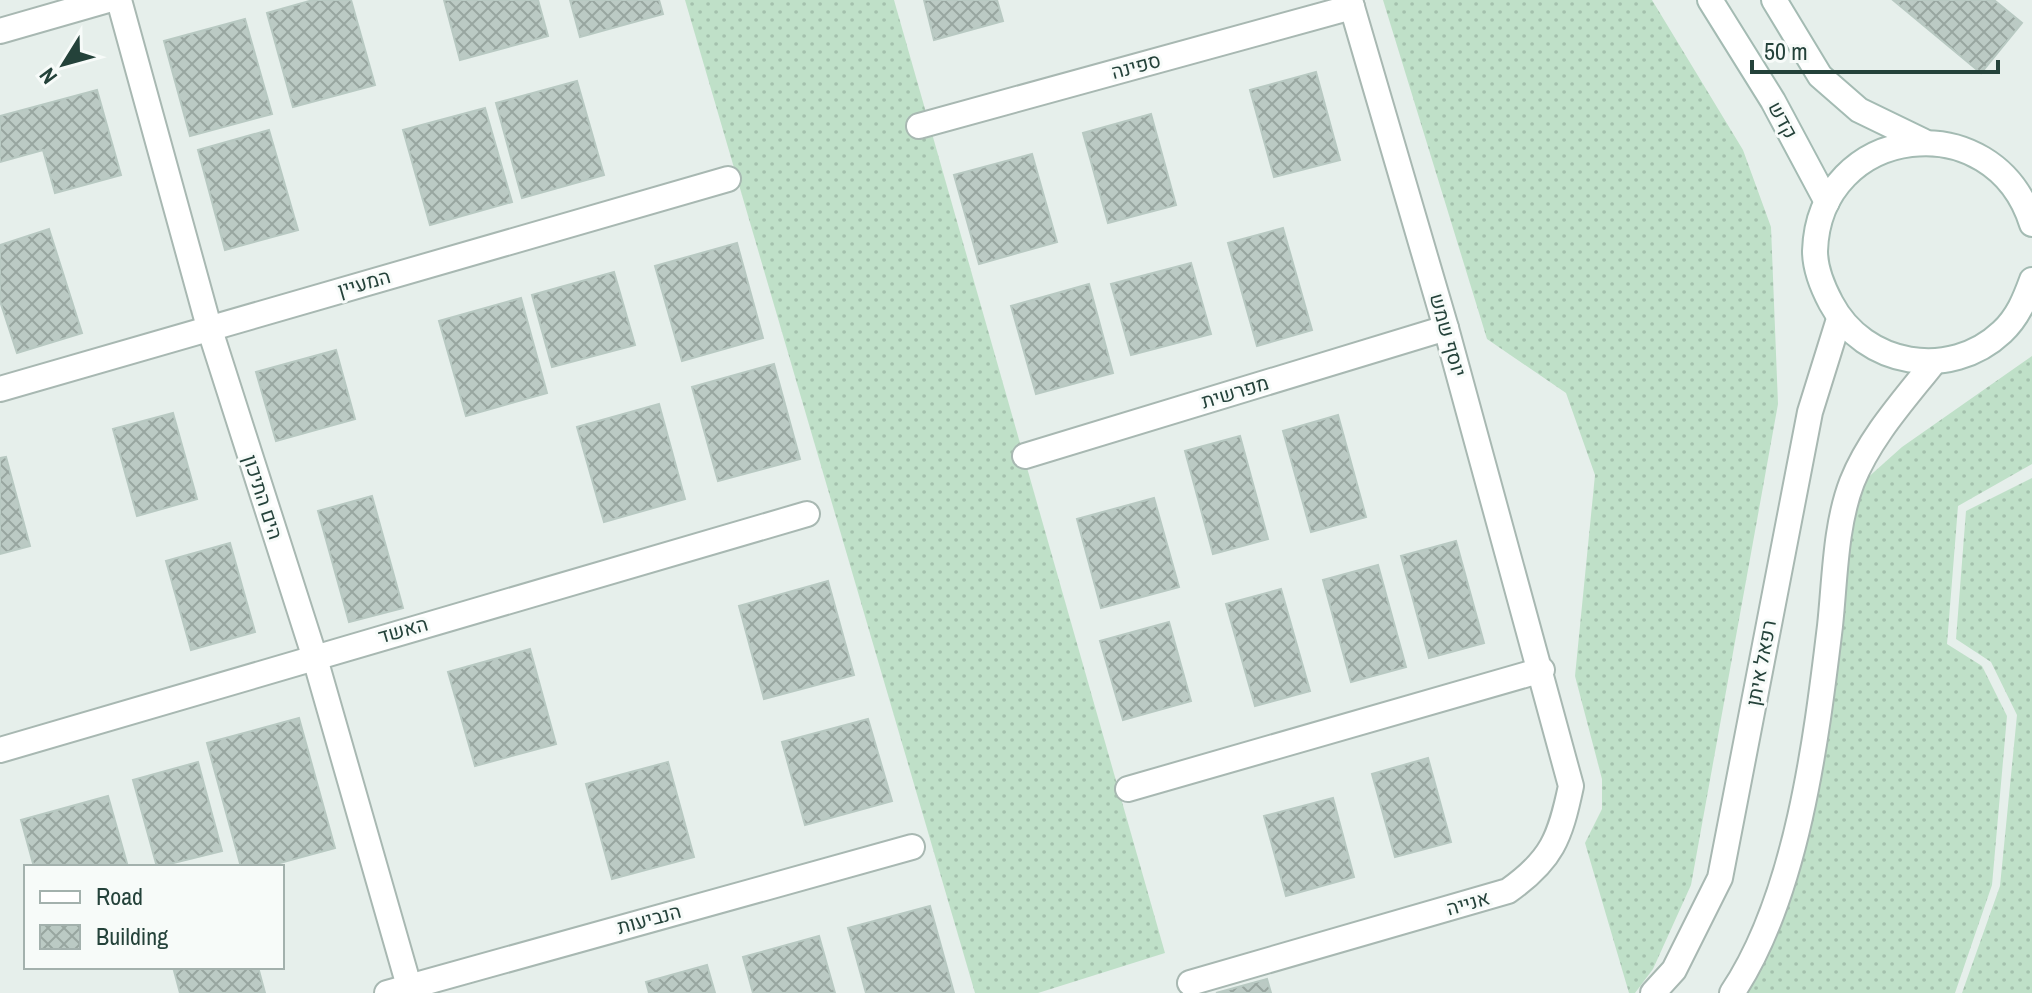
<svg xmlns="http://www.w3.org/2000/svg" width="2032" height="993" font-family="'Archivo Narrow',Heebo,sans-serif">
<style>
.grass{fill:url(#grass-dots)}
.building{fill:url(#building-cross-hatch);stroke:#b8c9c2;stroke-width:2}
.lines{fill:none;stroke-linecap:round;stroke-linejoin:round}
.minor-casing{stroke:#a8b8b2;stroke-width:28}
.tertiary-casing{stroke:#a8b8b2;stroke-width:28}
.secondary-casing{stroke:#a4bbb3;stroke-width:28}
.minor{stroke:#fff;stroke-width:24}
.tertiary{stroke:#fff;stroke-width:24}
.secondary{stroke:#fff;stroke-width:24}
.labels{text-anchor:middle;stroke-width:6;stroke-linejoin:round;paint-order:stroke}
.street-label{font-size:20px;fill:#24423a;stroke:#f7fbf9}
</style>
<defs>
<pattern id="grass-dots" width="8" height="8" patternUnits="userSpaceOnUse" patternTransform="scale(2)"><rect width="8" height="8" fill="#bfe0c8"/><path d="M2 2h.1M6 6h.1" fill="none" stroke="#a4c1ad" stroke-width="1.8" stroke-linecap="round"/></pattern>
<pattern id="building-cross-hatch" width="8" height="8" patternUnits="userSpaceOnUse" patternTransform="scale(2)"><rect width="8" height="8" fill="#bbcac4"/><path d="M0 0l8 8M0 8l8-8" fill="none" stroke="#98a6a0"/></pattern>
</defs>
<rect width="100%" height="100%" fill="#e6efeb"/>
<g class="grass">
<path d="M685,0H894L1165,953L1038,993H975Z"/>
<path d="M1383,0H1652L1743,150L1771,227L1778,404L1691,885L1653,969L1635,993H1629L1585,843L1602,809V779L1575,676L1595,475L1566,393L1487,339Z"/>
<path d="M2032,356V464L1958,506L1947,644L1982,666L2007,716L1992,885L1955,993H1741L1783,918L1804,818L1855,489L1902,447Z"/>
<path d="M2032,478V993H1962L2000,886L2017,715L1991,662L1956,639L1966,511Z"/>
</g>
<g class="building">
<path d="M313,0H351L375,85L293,107L267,13Z"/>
<path d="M444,0H538L548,36L460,60Z"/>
<path d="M570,0H659L663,14L580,37Z"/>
<path d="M924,0H997L1003,21L934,40Z"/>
<path d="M1893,0H1994L2022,23L1981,73Z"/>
<path d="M245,19L272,114L190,136L164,41Z"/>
<path d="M1316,72L1340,160L1274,177L1250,90Z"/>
<path d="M577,81L604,175L522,198L496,103Z"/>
<path d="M97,90L121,175L55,193L43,150L0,162V116Z"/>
<path d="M485,108L512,202L430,225L403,130Z"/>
<path d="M1151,114L1176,205L1108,223L1083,133Z"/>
<path d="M269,130L298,230L225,250L198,150Z"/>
<path d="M1032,154L1057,242L979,264L954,175Z"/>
<path d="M1283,228L1312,330L1257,346L1228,243Z"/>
<path d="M49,229L82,333L17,353L0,301V245Z"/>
<path d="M737,243L763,338L682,361L655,266Z"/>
<path d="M1191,263L1211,334L1131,355L1111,284Z"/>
<path d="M614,272L635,345L552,367L532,295Z"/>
<path d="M1089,284L1113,373L1036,394L1011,306Z"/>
<path d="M521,298L547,393L466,416L439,321Z"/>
<path d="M336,350L355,419L276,441L256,372Z"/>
<path d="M774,364L800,459L718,481L692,387Z"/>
<path d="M659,404L685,499L604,522L577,427Z"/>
<path d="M173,413L197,499L137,516L113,429Z"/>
<path d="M1338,415L1366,517L1311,532L1283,431Z"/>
<path d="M1240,436L1268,539L1213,554L1185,451Z"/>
<path d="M6,457L30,546L0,554V458Z"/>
<path d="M372,496L403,608L349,622L318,511Z"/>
<path d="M1154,498L1179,587L1101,608L1077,519Z"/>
<path d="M1456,541L1484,643L1429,658L1401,556Z"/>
<path d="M230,543L255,632L191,650L166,561Z"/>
<path d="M1378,565L1406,667L1351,682L1323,580Z"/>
<path d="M828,581L854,675L764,699L739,606Z"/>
<path d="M1281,589L1310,691L1255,706L1226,604Z"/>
<path d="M1169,622L1191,701L1123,720L1100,641Z"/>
<path d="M530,649L556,744L475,766L448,672Z"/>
<path d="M299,718L335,848L265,867H241L207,743Z"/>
<path d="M868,719L892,801L805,825L782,742Z"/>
<path d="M1428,758L1451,842L1395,857L1372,774Z"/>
<path d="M198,762L222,851L157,867L133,780Z"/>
<path d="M668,762L694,857L612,879L586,784Z"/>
<path d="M108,796L128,867H34L21,820Z"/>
<path d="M1333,798L1354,877L1286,896L1264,816Z"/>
<path d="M930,906L954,993H866L848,928Z"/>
<path d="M819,936L835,993H753L743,957Z"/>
<path d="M707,965L715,993H649L646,982Z"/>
<path d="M173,967H258L265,993H180Z"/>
<path d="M1267,979L1271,993H1216Z"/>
</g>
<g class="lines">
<defs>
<g id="minor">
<path d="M119,0L209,327L314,655L411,993"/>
<path d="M0,31L108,0"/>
<path d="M919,126L1352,7"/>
<path d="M0,389L728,179"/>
<path d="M1025,456L1446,328"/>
<path d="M0,750L807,514"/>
<path d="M1128,789L1542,670"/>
<path d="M1190,983L1508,891C1552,860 1560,838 1571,786L1446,328L1350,0"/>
<path d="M387,993L912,847"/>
</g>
<g id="tertiary">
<path d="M1653,993L1674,970L1720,878L1810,412L1839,319"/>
<path d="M1732,993C1797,896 1816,742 1830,626C1835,580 1835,526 1852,482C1870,437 1904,400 1934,362"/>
</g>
<g id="secondary">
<path d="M1710,0L1773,101L1827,202"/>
<path d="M1774,0L1820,76L1859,110L1923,141"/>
<path d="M2032,224C1994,102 1819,124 1815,251C1815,269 1823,288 1831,303C1864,366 1950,381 2002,332C2018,317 2025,299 2032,280"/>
</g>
</defs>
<use href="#minor" class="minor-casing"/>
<use href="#tertiary" class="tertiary-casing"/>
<use href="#secondary" class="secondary-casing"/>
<use href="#minor" class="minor"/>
<use href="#tertiary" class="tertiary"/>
<use href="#secondary" class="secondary"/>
</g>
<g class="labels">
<g class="street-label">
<text transform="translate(1136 66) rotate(-15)" y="7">ספינה</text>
<text transform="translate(1783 120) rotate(61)" y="7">קדש</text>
<text transform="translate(364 283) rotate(-16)" y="7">המעיין</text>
<text transform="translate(1448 335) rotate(74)" y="7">יוסף שמש</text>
<text transform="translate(1235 392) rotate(-17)" y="7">מפרשית</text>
<text transform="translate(263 497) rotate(72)" y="7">הים התיכון</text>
<text transform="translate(403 630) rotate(-16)" y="7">האשד</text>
<text transform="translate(1761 663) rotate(-79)" y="7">רפאל איתן</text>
<text transform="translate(1468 903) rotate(-16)" y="7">אנייה</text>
<text transform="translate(649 919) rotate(-15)" y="7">הנביעות</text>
</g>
</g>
<rect x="24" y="865" width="260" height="104" fill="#f7fbf9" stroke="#a3b1ad" stroke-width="2"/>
<rect x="40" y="891" width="40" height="12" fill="#ffffff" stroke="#a3b1ad" stroke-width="2"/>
<text x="96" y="905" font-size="24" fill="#24423a">Road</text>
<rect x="40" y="925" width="40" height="24" fill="url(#building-cross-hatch)" stroke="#a3b1ad" stroke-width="2"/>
<text x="96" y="945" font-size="24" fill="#24423a">Building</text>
<g transform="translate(64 64) rotate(233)" stroke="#f7fbf9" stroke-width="6" paint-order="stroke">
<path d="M0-6L14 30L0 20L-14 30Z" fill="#24423a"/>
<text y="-12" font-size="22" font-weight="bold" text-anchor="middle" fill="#24423a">N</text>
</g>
<path d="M1752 60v12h246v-12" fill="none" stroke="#24423a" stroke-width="4"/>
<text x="1764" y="60" font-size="24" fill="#24423a" stroke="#f7fbf9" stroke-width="6" paint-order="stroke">50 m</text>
</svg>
